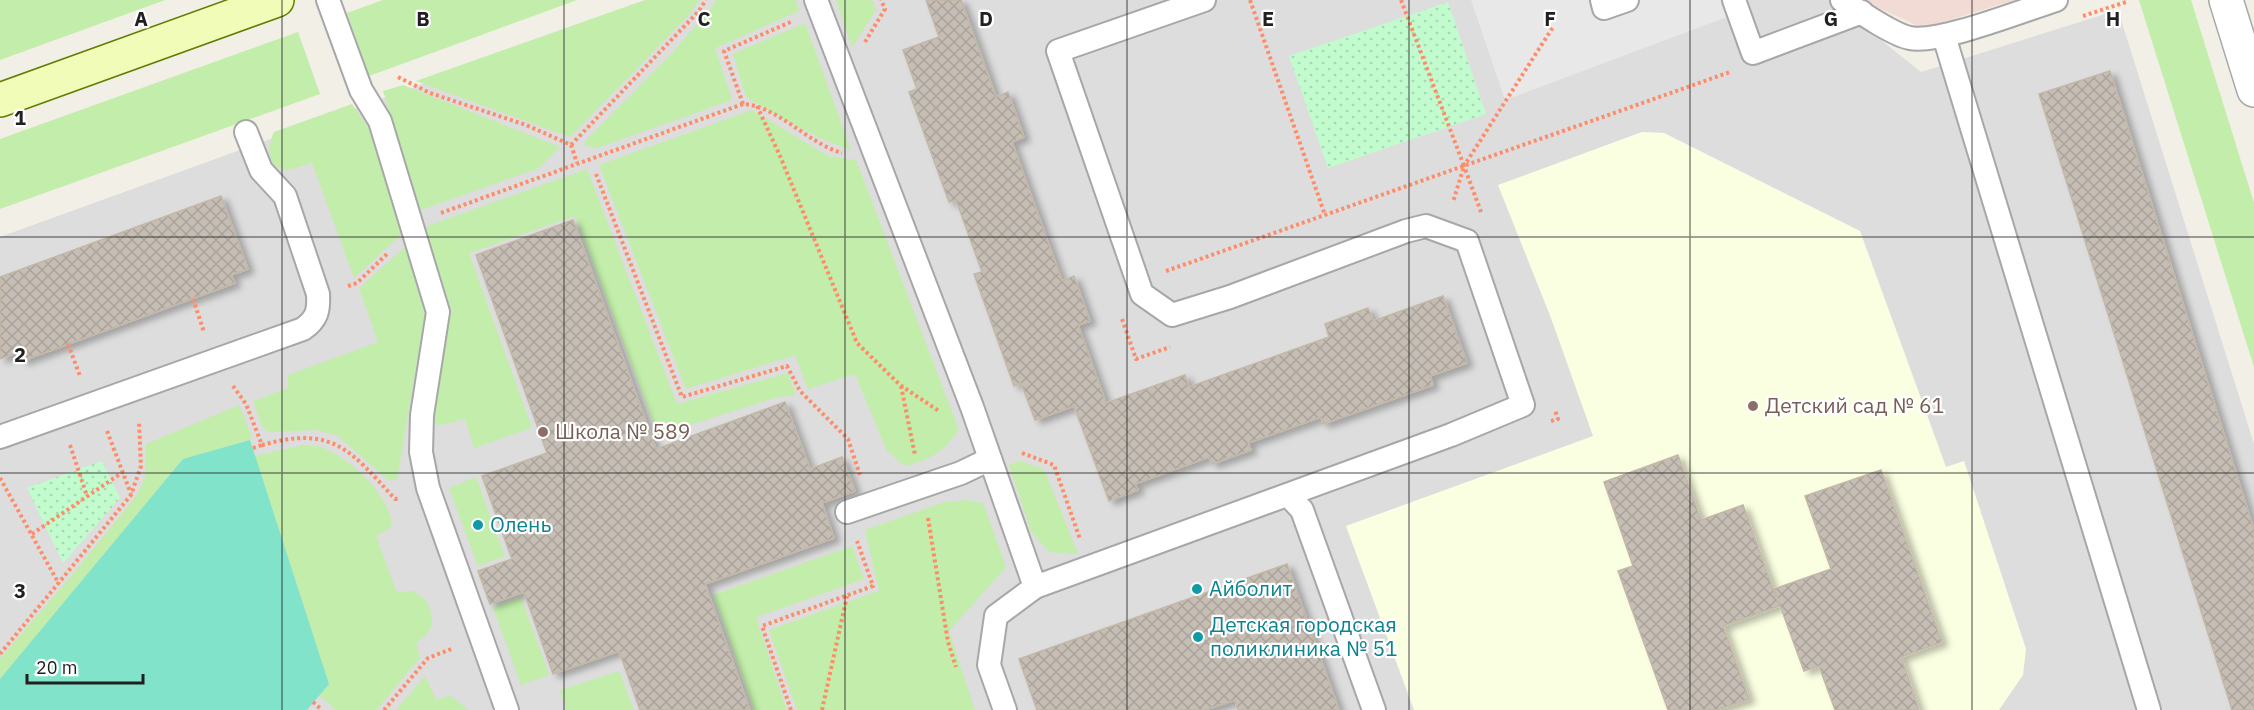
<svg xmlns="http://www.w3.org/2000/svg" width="2254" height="710" font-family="'IBM Plex Sans',sans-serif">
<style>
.residential{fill:#dedddd}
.commercial{fill:#f2dad5}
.education{fill:#fbffe1}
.grass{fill:#c2edaa}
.park{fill:url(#park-dots)}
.pitch{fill:#81e3ca}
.parking{fill:#e8e8e8}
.building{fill:url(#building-cross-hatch);stroke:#c3b7a7;stroke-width:1.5;filter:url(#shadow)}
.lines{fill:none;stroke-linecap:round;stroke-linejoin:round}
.service-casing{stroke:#a7a7a7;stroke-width:26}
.minor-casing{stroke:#a7a7a7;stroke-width:36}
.secondary-casing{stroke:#5f7e00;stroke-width:36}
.path{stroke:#ff8c69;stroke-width:4;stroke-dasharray:3 3;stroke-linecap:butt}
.service{stroke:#fff;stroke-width:22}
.minor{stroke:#fff;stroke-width:33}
.secondary{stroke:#f0fcb8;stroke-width:33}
.grid{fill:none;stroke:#202020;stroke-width:1.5;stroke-opacity:0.55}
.education-dot{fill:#8d6e63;stroke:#fff;stroke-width:2}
.culture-dot{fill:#0f9aa8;stroke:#fff;stroke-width:2}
.labels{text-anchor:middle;stroke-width:4.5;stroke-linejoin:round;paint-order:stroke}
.education-label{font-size:21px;fill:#785e54;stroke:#fff;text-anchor:start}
.culture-label{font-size:21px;fill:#0d838f;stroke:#fff;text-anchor:start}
.grid-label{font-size:20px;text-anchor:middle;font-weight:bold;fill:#202020;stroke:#fff;stroke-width:4.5;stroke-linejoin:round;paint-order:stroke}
</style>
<defs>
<pattern id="park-dots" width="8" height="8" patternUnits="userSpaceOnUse" patternTransform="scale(1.5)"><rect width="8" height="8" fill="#c2fcce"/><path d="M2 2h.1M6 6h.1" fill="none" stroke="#a6d8b1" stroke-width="1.8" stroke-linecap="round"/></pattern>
<pattern id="building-cross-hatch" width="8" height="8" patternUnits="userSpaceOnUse" patternTransform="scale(1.5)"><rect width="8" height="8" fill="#c6beb5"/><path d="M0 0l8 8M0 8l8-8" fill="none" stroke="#aaa39b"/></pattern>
<filter id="shadow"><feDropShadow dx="6" dy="4" stdDeviation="3" flood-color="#0004"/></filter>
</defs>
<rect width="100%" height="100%" fill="#f1efe6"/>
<path class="residential" d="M654,0H1831L1921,72L2118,10L2254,444V710H0V237Z"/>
<path class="commercial" d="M1861,0H2015L1923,28Z"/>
<path class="education" d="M1642,132L1664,133L1860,231L1946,467L1964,461L2026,649L2023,675L1999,710H1414L1346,526L1593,436L1551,318L1498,185Z"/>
<g class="grass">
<path d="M0,0H165L0,60Z"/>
<path d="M383,0H577L369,76L347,13Z"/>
<path d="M645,0H699L690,14L570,137L416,81Z"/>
<path d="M716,0H796L799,11L715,48L732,100L597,148L584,145L587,139L671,54L712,7Z"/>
<path d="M836,0H872L876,10L852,47Z"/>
<path d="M2139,0H2191L2254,203V367Z"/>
<path d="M805,23L851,150C814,138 780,117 746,97L733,54Z"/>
<path d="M298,32L320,94L0,209V139Z"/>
<path d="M403,85L560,147L539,168L421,210L383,91Z"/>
<path d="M352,104L369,129L403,233L354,278L312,163C304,165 291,171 283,169C266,166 268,144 274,132Z"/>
<path d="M752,110L828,156L856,160L959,430C940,454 934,458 905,466L887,451L855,374L808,389L795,355L686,389L599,165Z"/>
<path d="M587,169L677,404L788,373L796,395L778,397L658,435L575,216L469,253L532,428L474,448L465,419L438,426L433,419L451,309L425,227Z"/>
<path d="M406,246L423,301L424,319L397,480L387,479L338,436L317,430L269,432L262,427L253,401L288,388V375L378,342L359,288Z"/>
<path d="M239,405L252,438L250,440L183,459L0,679V659L72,575L138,494L145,477L146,444Z"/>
<path d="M304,445C310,446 317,445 323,448C351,459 387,493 392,523L390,528L376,536L397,593C401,592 407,591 411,591C427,594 436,616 430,629C427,635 421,639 416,643L420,658L376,710H336L319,695L329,684L255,456Z"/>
<path d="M1019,461L1044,469L1078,554L1049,552L1031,531L1009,465Z"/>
<path d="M476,477L505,556L478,566L449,488Z"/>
<path d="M967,500L983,503L1006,567L949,631L975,710H797L769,630L879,591L865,530L944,502Z"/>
<path d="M852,546L864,579L756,617L787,710H754L713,595Z"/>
<path d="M521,597L549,675L521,685L493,607Z"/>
<path d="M619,671L634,710H566L560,690Z"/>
<path d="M425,676L436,700L450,695L468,710H396Z"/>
</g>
<g class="park">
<path d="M1448,2L1486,114L1328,168L1289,56Z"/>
<path d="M102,461L120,498L63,563L27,488Z"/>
</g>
<path class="pitch" d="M250,440L329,684L307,710H0V679L183,459Z"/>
<path class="parking" d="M1471,0H1747L1751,8L1505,100Z"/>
<g class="building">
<path d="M926,0H961L996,97L1008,92L1024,137L1012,142L1062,281L1074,276L1090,321L1078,325L1106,403L1185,375L1189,387L1329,337L1325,324L1368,308L1373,321L1443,296L1467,363L1430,376L1433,385L1323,424L1321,417L1248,443L1251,450L1212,464L1209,457L1135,484L1138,490L1109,501L1074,406L1035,420L1021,383L1014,386L974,274L982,272L956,200L949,202L909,92L917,89L903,50L939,37Z"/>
<path d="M2110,71L2254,530V710H2232L2039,94Z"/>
<path d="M221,196L248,269L231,275L235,283L22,361L19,352L0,359V277Z"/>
<path d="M573,220L656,449L785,402L810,469L842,457L855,491L822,503L834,538L705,584L750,710H640L619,651L553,674L524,592L490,604L478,571L512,559L482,476L547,453L476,255Z"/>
<path d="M1678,455L1701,520L1743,505L1779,606L1723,626L1749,699L1717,710H1668L1618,571L1633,566L1604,482Z"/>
<path d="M1881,470L1942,642L1901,657L1919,710H1835L1819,666L1804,671L1774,589L1831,569L1805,496Z"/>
<path d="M1287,564L1339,710H1238L1235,700L1205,710H1037L1019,659Z"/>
</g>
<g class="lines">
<defs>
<g id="service">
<path d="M328,0L361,90L380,121L438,312L422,415L421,452L428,488L507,710"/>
<path d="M816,0L972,407L1035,587L1451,435L1523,405L1467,241L1426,226L1406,231L1230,297L1172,315L1142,294L1058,51L1204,0"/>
<path d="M1602,0L1604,8L1627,0"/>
<path d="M1734,0L1753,53L1862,12"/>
<path d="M1842,0C1857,10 1893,35 1910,38C1939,44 2024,10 2056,0"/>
<path d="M1944,36L2149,710"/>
<path d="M0,437L303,329C317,319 319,311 318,294L285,196L261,170L246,132"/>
<path d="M1288,495L1302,510L1374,710"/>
<path d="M847,512L961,473L990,459"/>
<path d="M1005,710L989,665L996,616L1035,587"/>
</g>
<path id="minor" d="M2226,0L2254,90"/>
<path id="secondary" d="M0,100L277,0"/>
</defs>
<use href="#service" class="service-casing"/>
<use href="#minor" class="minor-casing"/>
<use href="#secondary" class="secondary-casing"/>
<g class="path">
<path d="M1250,0L1325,215"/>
<path d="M1401,0L1464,166L1453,202"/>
<path d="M2083,16L2126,2"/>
<path d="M865,42L885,9L881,0"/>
<path d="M398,77L430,93L526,125L571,145L577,163"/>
<path d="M743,104L724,51L793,21"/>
<path d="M757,106L780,156L857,343L900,385L939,411"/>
<path d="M571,145L698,12L706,0"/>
<path d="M596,174L682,397L787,366L800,391L848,439L860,475"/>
<path d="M1481,212L1464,166L1553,27"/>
<path d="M441,213L743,104C778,106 807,143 842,153"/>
<path d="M1166,271L1730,72"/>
<path d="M348,286L357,283L388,253"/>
<path d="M193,299L204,332"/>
<path d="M1122,319L1136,359L1170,347"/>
<path d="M68,344L80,376"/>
<path d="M233,386L246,404L262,445C333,425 350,450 395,499L400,498"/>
<path d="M901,386L915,455"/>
<path d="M1551,421L1558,419L1555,410"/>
<path d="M107,431L131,494"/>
<path d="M70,445L87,496"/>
<path d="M253,448L262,445"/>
<path d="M1022,453L1054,465L1080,539"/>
<path d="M0,478L59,584"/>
<path d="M928,518L948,642L956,667"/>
<path d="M32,534L123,472"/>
<path d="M0,654L131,495L141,466L139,422"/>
<path d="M313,702L322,710"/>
<path d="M384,710L428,658L454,648"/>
<path d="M791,710L762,626L873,586L857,541"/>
<path d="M822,710L847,596"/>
</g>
<use href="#service" class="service"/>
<use href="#minor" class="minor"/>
<use href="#secondary" class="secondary"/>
</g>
<path class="grid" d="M282,0V710M564,0V710M845,0V710M1127,0V710M1409,0V710M1690,0V710M1972,0V710M0,237H2254M0,473H2254"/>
<g class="education-dot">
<circle cx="1753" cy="406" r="6"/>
<circle cx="543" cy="432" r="6"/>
</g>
<g class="culture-dot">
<circle cx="478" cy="525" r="6"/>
<circle cx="1197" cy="589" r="6"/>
<circle cx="1198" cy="637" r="6"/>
</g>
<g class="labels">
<g class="education-label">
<text x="1765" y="413">Детский сад № 61</text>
<text x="555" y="439">Школа № 589</text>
</g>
<g class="culture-label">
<text x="490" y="532">Олень</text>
<text x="1209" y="596">Айболит</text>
<text x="1210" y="632">Детская городская<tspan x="1210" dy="24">поликлиника № 51</tspan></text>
</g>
</g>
<g class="grid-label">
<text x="141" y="26">A</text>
<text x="423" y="26">B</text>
<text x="704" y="26">C</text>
<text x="986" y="26">D</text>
<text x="1268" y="26">E</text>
<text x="1550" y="26">F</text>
<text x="1831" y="26">G</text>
<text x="2113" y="26">H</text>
<text x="20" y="125">1</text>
<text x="20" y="362">2</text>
<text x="20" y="598">3</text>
</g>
<path d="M27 674v9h116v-9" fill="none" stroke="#202020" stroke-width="3"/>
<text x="36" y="674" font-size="18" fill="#202020" stroke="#ffffff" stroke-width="4.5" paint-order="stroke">20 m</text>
</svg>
